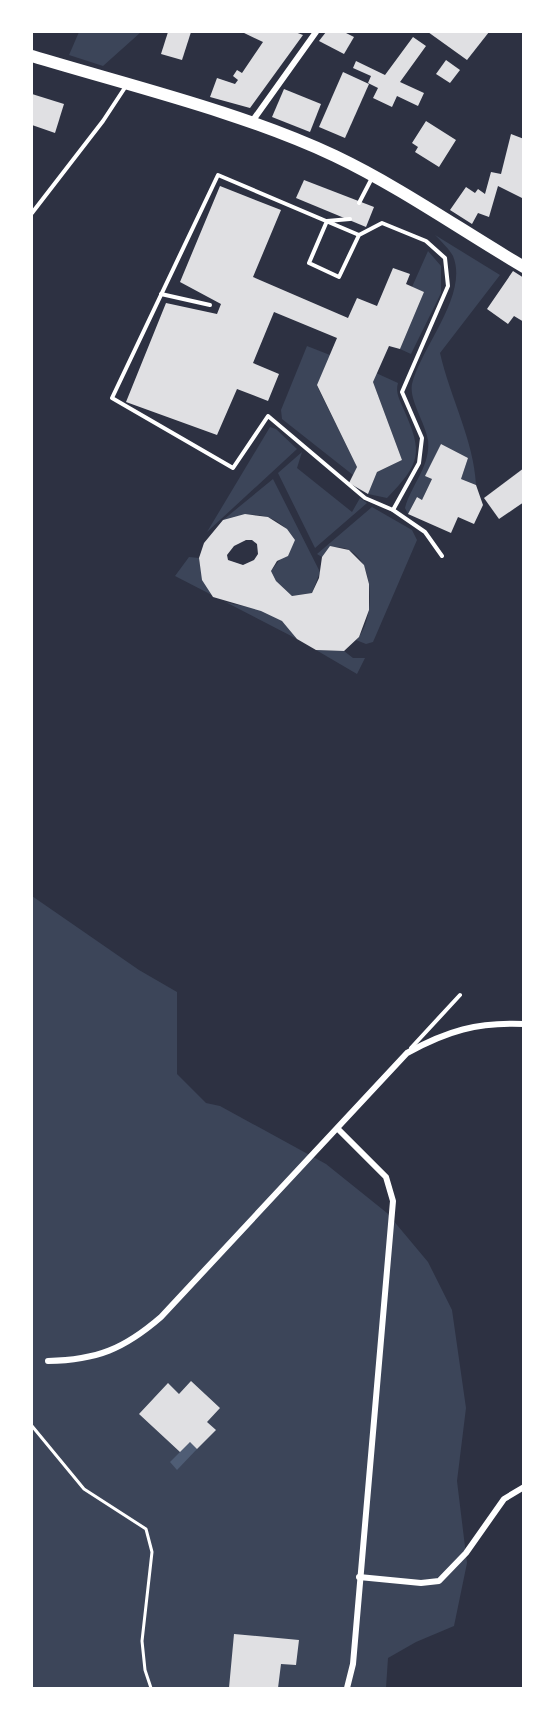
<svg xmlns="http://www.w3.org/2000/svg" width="555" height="1720" font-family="'Space Grotesk',sans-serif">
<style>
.green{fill:#3c4559}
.water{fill:#4f5d75}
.building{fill:#e0e0e3;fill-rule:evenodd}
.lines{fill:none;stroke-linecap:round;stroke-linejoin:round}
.path{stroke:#fff;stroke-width:3}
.service{stroke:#fff;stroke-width:4}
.minor{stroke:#fff;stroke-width:6}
.secondary{stroke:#fff;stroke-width:12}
</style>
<rect width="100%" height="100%" fill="#2d3142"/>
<g class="green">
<path d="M79,32H141L103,66L69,55Z"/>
<path d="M435,235L500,275L440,353C450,397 474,441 476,485L461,479L468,458L441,444L426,476L432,479L422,500L417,497L408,514L405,508C411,485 431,466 428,440C425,422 409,400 412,384C421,347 469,295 453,256C449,249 441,241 435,235Z"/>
<path d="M428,251L441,266V293L411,354L400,349L424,292L412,287Z"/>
<path d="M307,346L330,355L317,386L357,467L353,475L282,419L281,410Z"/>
<path d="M376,373L398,383C395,393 400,400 404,410C423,453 421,463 387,498L368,494L377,472L402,460L373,382Z"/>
<path d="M270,427L276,429L297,449L207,532Z"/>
<path d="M302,452L297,468L352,512L360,498L367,503L315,548L278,473Z"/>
<path d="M273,479L320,572L312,593L292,596L276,581L271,571L295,540C276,511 252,511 223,520Z"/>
<path d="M372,507L412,530L417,540L373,642L366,644L356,640C375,621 376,563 349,550C344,547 335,547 330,547L322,557L317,554Z"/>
<path d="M189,557L199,558C207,622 245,593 282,621C287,625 292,633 297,639L175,576Z"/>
<path d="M316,650L344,651L353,658H365L357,674Z"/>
<path d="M32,896L139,970L177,992V1074L206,1103L220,1106L326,1164L387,1213L428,1262L452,1310L466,1408L457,1481L467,1563L454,1626L416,1642L388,1658L386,1688H32Z"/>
</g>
<path class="water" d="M190,1442L197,1449L177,1470L170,1462Z"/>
<g class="building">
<path d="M168,32H191L182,60L161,54Z"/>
<path d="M242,32H295L303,35L250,108L210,97L217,78L235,84L238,80L233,76L237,70L242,73L263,42Z"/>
<path d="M326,32H344L354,37L344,54L319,41Z"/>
<path d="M428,32H489L467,60Z"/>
<path d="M413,37L426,46L400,82L424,93L418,106L397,96L392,107L373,98L378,88L368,83L371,76L353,68L356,61L385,75Z"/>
<path d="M446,60L460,70L450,83L436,74Z"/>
<path d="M343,72L369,84L345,138L319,127Z"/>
<path d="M284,89L321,104L310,132L272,117Z"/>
<path d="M32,94L64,104L55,133L32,125Z"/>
<path d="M426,121L456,140L439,167L415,152L418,147L412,143Z"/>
<path d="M511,134L524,139V199L498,186L489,217L478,213L472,224L450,210L466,187L475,193L478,189L485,194L491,172L501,174Z"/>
<path d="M304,180L374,207L366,227L296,198Z"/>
<path d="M220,186L281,210L253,277L348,318L357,298L377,306L393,268L410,274L406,284L424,292L400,349L389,346L373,382L402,460L377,472L368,494L349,483L357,467L317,385L337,338L274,312L253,363L279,374L268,401L237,389L217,435L126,402L166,303L217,314L221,304L180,282Z"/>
<path d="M513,271L524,278V322L514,316L508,324L487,309Z"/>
<path d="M441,444L468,458L461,479L476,485L483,505L474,524L458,517L451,533L408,514L417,497L422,500L432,479L425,476Z"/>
<path d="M524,468V502L499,519L484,498Z"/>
<path d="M245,514L268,517L287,529L295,540L288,556L277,561L271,571L276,581L292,596L312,593L319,578L322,557L330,546L349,550L364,565L369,584V610L359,637L344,651L316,650L297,639L282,621L261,611L213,597L202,580L199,558L204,543L223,520ZM246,540H252L257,544L258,554L254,560L243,565L228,560L227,555L234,546Z"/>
<path d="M191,1381L220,1408L207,1422L216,1430L197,1449L190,1442L180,1452L139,1414L168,1383L179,1394Z"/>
<path d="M234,1634L299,1640L296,1665L281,1664L278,1688H229Z"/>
</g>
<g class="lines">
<path class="path" d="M32,1426L84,1489L146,1529L152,1552L142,1641L145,1670L151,1688"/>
<g class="service">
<path d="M359,203L373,176"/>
<path d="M32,213L103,121L126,86"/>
<path d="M350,219L327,221L309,263L339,277L359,235L218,175L112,398L233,468L268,416L365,498L393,510L419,463L422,438L402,392L448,286L445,258L426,241L382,223L359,235"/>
<path d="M161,294L210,305"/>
<path d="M393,510L425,532L442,556"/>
<path d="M411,1048L460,995"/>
</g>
<g class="minor">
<path d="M251,123L316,32"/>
<path d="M338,1129L386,1177L393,1201L353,1664L347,1688"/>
<path d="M48,1361C97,1360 124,1349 161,1317L407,1053C447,1031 477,1022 524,1024"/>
<path d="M359,1577L421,1583L439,1581L466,1553L504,1499L524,1487"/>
</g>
<path class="secondary" d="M32,56C131,86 241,112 335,156C400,187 461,230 524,267"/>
</g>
<rect width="555" height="1720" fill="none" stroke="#ffffff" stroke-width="66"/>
</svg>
